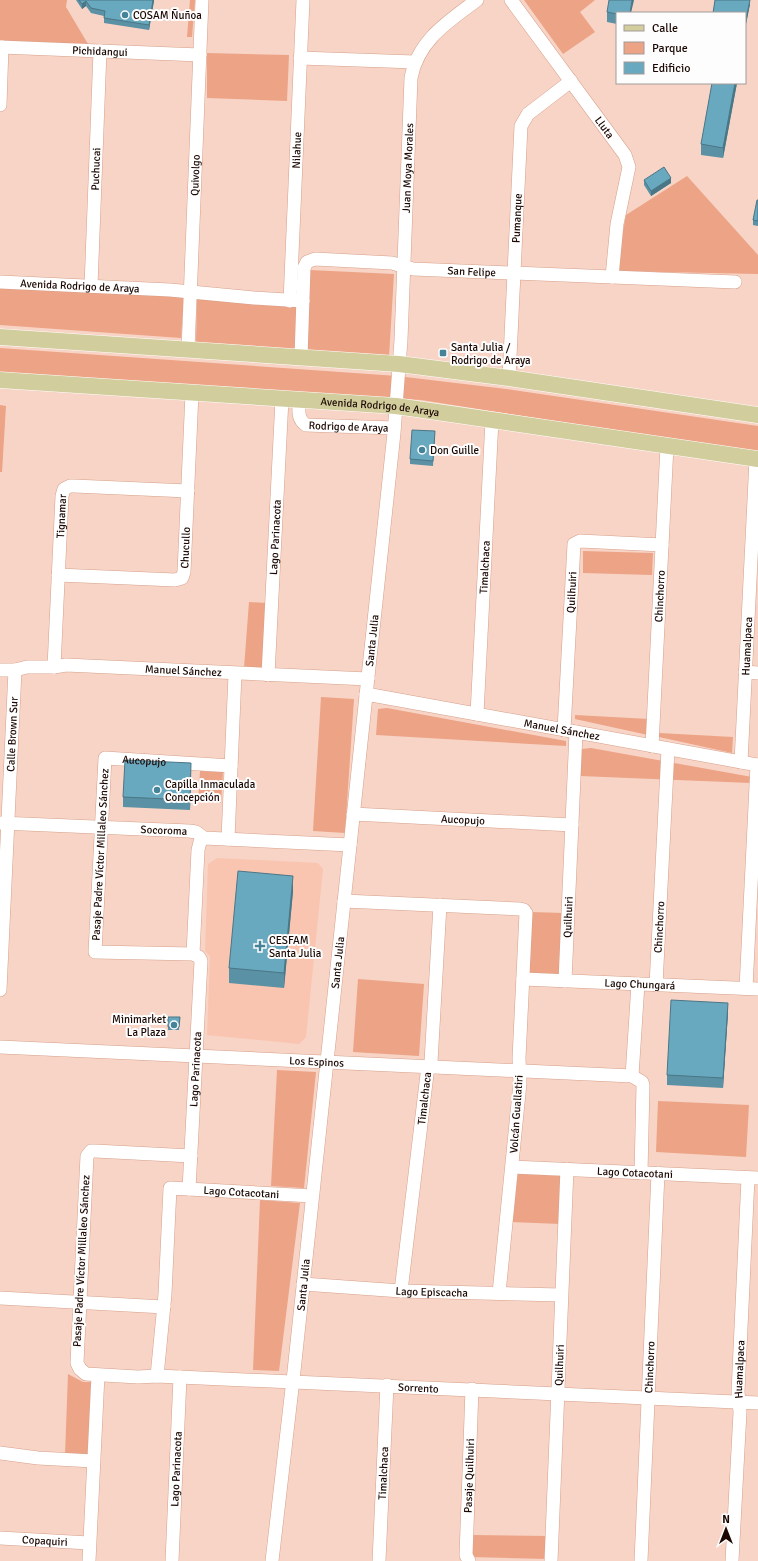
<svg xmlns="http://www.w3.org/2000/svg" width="758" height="1561" font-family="Signika,sans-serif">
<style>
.built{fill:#f9c5b0}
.green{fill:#eda385}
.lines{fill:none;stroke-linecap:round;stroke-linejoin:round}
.minor-casing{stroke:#d7a08a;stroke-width:14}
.major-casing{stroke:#fff;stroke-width:17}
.minor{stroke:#fff;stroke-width:13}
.major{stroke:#d2cd9d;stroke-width:16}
.wall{fill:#5a91a4}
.shaded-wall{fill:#4a7686}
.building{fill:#69a9bf;stroke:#4a7686}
.poi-dot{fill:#448398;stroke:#fdfdfd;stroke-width:1.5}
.labels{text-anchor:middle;stroke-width:4;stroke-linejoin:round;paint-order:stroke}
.poi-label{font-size:11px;fill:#1b0803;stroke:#fdfdfd;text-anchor:start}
.street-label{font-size:11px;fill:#1b0803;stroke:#fdfdfd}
</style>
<rect width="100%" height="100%" fill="#f7d4c6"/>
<path class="built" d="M217,858L318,863L323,869L306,1037L299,1044L207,1035L210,956L205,951L208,864Z"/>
<g class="green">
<path d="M0,0H67L66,7L88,44L0,41Z"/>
<path d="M190,0H195L192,37H187Z"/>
<path d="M524,0H595L580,12L595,32L563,54Z"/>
<path d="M207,53L289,55L287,101L207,98Z"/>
<path d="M687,176L758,255V274L616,271L626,215Z"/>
<path d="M310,270L394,274L389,357L196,343L197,297L308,308Z"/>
<path d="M0,288L184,297L181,338L0,325Z"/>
<path d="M0,348L397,376L506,389L758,426V453L421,400L191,387L0,372Z"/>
<path d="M0,405L6,406L2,472H0Z"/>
<path d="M583,551L653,553L652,575L583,573Z"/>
<path d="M249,602L267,603L263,670L244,668Z"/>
<path d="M321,697L354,699L345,833L313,831Z"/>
<path d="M387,708L566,741V746L376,735L378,709Z"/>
<path d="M575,715L649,719L648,735L575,719Z"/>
<path d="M659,733L733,737L732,753L659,737Z"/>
<path d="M591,748L752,777L751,783L580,776L582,749Z"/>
<path d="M200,771L223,772L221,803L198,802Z"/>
<path d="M530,912L564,913L561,975L529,974Z"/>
<path d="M358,979L424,984L419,1056L353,1052Z"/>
<path d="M277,1070L316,1072L304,1188L271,1186Z"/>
<path d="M658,1101L749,1105L746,1157L656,1152Z"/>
<path d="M514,1173L562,1176L560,1224L511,1222Z"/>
<path d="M260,1200L300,1203L279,1371L253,1370Z"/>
<path d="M68,1374L83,1382H91L88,1456L65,1455Z"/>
<path d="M472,1535L548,1536L547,1559L471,1557Z"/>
</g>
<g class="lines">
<defs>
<g id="minor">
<path id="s1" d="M511,0L625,155L629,167L617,224L612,277"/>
<path id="s2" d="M0,47L200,55"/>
<path d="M300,58L415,62"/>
<path d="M0,105L2,47"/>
<path id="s3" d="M0,282L170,290L254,298L303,301"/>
<path id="s4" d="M91,286L100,51"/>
<path id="s5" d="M290,301L303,0"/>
<path id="s6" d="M188,350L202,0"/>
<path id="s7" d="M301,357L304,268L307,262L315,259L392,263L413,269L735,282"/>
<path id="s8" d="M509,378L521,126L528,114L571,81"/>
<path id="s9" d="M299,400C299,410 297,419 306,425L394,428"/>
<path id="s10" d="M58,575L175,580L182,578L184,572L192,393"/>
<path id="s11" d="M54,667L62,496L64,489L70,486H74L188,491"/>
<path id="s12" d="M0,670H15L27,667H54L66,665L368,679"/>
<path d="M745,672L758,673"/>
<path id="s13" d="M268,675L282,399"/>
<path id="s14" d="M366,694L758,765"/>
<path id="s15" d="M477,714L492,420"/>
<path id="s16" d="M564,730L574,544L580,541L662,545"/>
<path id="s17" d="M652,746L667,446"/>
<path id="s18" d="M741,762L756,459"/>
<path id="s19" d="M353,814L572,825"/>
<path id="s20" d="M0,823L189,831L196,832L204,838L350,845"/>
<path d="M228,839L235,674"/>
<path d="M344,901L520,909L524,910L526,913L519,1058L520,1083L499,1293"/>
<path d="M193,954L198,850L200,842L204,838"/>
<path id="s21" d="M523,979L758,989"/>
<path id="s22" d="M565,981L576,732"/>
<path id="s23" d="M656,985L668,749"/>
<path d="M746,988L757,765"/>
<path id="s24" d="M0,990L15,670"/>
<path id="s25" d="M0,1047L632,1076L642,1082L643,1085L641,1173"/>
<path d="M632,1076L638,984"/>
<path id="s26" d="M191,1156L95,1151H91L87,1156L77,1363L80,1369L86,1374L138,1377L157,1376L758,1403"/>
<path id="s27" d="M512,1167L758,1178"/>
<path id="s28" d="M189,1189L201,961L199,957L193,954L95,952L105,758L231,766"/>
<path id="s29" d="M303,1284L401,1291L561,1295"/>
<path id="s30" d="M401,1291L428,1066L431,1062L440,905"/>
<path d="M0,1298L164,1307"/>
<path id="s31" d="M157,1376L165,1294L170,1188L312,1196"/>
<path d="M0,1453L38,1458L93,1461"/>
<path id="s32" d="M0,1538L89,1543"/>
<path d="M89,1561L98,1375"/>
<path id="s33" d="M172,1561L180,1377"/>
<path id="s34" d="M272,1561L294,1371L394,433L401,340L411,78C418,40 449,21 477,0"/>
<path id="s35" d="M379,1561L387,1385"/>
<path id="s36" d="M469,1561L466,1555L472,1389"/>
<path id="s37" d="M551,1561L567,1169"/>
<path id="s38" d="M641,1561L658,1173"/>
<path id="s39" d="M732,1561L740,1412L738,1392L748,1178"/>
</g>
<g id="major">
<path d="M0,337L399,364L509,378L758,415"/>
<path id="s40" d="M0,380L396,406L758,459"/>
</g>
</defs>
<use href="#minor" class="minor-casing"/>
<use href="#major" class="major-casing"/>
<use href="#minor" class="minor"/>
<use href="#major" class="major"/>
</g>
<g class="wall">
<path d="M76,0H154L149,30L104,23V16L91,13L86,6L82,9Z"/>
<path d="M715,0L750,4L746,24H745V13H713Z"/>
<path d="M607,12L617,13V24L607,22Z"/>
<path d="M737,83L723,158L701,155V144Z"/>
<path d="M644,180L671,183L651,196L644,185Z"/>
<path d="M758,200V226L753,225V220Z"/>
<path d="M435,437L433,466L410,464V459Z"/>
<path d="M191,774L190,810L123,807V797Z"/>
<path d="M293,891L284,988L229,983V968Z"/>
<path d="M728,1013L723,1088L667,1085V1075Z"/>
<path d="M168,1017H180L179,1030H168Z"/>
</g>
<g class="shaded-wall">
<path d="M153,0H154V1L149,30V25Z"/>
<path d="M632,0H634L631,13H630Z"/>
<path d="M750,0V4L746,24V19Z"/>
<path d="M86,1V6L82,9V4Z"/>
<path d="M735,83H737L723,158V148Z"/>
<path d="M671,178V183L651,196V191Z"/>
<path d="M191,763V774L190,810V800Z"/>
<path d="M293,876V891L284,988V973Z"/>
<path d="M728,1003V1013L723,1088V1078Z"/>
</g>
<g class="building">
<path d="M79,0H153L149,25L104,18L105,11L91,8L86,1L82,4Z"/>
<path d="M609,0H632L630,13H617V14L607,12Z"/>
<path d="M715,0H750L746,19H745V13H713Z"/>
<path d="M712,83H735L723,148L701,144Z"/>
<path d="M664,167L671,178L651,191L644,180Z"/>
<path d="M757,200H758V221L753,220Z"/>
<path d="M412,430L435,431L433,461L410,459Z"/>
<path d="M125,760L191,763L190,800L123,797Z"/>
<path d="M238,871L293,876L284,973L229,968Z"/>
<path d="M671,1000L728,1003L723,1078L667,1075Z"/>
<path d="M168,1017H180L179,1027H168Z"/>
</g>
<g class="poi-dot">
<circle cx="125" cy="15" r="4"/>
<rect x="439" y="349" width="8" height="8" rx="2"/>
<circle cx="422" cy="450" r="4"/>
<circle cx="157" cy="790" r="4"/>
<path d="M258 940h4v4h4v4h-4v4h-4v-4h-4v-4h4z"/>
<circle cx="174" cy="1025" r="4"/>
</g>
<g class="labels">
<g class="poi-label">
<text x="133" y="19">COSAM Ñuñoa</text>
<text x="451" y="351">Santa Julia /<tspan x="451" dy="13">Rodrigo de Araya</tspan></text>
<text x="430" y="454">Don Guille</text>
<text x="165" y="788">Capilla Inmaculada<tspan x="165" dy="13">Concepción</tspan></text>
<text x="269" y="944">CESFAM<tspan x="269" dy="13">Santa Julia</tspan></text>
<text x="166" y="1023" text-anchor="end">Minimarket<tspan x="166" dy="13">La Plaza</tspan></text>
</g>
<g class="street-label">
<text dy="4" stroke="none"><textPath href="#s2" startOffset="100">Pichidangui</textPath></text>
<text dy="4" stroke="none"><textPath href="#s1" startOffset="158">Lluta</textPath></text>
<text dy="4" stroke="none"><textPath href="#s5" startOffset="151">Nilahue</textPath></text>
<text dy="4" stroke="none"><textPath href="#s34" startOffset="1400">Juan Moya Morales</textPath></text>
<text dy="4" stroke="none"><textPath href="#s4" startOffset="117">Puchucai</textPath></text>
<text dy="4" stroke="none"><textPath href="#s6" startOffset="175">Quivolgo</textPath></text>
<text dy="4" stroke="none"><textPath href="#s8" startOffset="160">Pumanque</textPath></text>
<text dy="4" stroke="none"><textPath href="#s7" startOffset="262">San Felipe</textPath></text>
<text dy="4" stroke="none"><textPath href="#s3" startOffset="80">Avenida Rodrigo de Araya</textPath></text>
<text dy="4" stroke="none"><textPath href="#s40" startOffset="381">Avenida Rodrigo de Araya</textPath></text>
<text dy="4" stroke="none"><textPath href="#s9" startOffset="70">Rodrigo de Araya</textPath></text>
<text dy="4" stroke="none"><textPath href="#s11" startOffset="151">Tignamar</textPath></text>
<text dy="4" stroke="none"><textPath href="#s13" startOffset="138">Lago Parinacota</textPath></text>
<text dy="4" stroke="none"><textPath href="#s10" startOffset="155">Chucullo</textPath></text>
<text dy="4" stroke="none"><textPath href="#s15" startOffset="147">Timalchaca</textPath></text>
<text dy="4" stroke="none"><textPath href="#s16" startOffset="138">Quilhuiri</textPath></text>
<text dy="4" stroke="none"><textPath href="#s17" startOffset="150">Chinchorro</textPath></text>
<text dy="4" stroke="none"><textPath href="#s34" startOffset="926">Santa Julia</textPath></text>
<text dy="4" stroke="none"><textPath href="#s18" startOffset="116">Huamalpaca</textPath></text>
<text dy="4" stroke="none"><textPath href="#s12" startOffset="184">Manuel Sánchez</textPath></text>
<text dy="4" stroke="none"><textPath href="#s14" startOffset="199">Manuel Sánchez</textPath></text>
<text dy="4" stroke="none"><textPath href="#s24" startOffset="256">Calle Brown Sur</textPath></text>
<text dy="4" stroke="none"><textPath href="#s28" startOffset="571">Aucopujo</textPath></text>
<text dy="4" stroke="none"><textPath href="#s19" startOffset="110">Aucopujo</textPath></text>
<text dy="4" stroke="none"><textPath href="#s20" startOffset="164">Socoroma</textPath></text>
<text dy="4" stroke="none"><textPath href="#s28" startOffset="435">Pasaje Padre Víctor Millaleo Sánchez</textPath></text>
<text dy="4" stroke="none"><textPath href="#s22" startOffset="64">Quilhuiri</textPath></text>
<text dy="4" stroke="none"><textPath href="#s23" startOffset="58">Chinchorro</textPath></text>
<text dy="4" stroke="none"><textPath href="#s34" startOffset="602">Santa Julia</textPath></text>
<text dy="4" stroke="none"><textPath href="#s21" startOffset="117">Lago Chungará</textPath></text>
<text dy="4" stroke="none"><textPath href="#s25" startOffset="317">Los Espinos</textPath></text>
<text dy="4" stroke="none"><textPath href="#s28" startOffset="120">Lago Parinacota</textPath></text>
<text dy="4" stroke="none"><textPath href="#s30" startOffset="194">Timalchaca</textPath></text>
<text transform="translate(516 1114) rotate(-86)" y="4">Volcán Guallatiri</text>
<text dy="4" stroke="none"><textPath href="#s27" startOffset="123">Lago Cotacotani</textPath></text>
<text dy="4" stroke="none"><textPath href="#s31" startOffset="260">Lago Cotacotani</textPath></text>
<text transform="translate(81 1261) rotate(-87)" y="4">Pasaje Padre Víctor Millaleo Sánchez</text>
<text dy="4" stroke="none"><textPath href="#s34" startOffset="278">Santa Julia</textPath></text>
<text dy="4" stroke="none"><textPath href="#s29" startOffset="129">Lago Episcacha</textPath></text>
<text dy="4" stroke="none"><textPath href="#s37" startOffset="196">Quilhuiri</textPath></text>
<text dy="4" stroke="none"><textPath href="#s38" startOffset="194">Chinchorro</textPath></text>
<text dy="4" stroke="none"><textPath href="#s39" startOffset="192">Huamalpaca</textPath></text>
<text dy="4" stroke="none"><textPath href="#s26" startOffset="661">Sorrento</textPath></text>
<text dy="4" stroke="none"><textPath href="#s33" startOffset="92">Lago Parinacota</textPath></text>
<text dy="4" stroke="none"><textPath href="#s35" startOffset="88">Timalchaca</textPath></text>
<text dy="4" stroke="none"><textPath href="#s36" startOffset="86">Pasaje Quilhuiri</textPath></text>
<text dy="4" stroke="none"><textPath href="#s32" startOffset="45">Copaquiri</textPath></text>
</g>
</g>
<rect x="616" y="12" width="130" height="72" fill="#fdfdfd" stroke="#a39b99"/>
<rect x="624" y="25" width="20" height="6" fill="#d2cd9d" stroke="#a39b99"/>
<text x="652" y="32" font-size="12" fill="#1b0803">Calle</text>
<rect x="624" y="42" width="20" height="12" fill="#eda385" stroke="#a39b99"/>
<text x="652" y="52" font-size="12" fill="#1b0803">Parque</text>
<rect x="624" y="62" width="20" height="12" fill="#69a9bf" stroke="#a39b99"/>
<text x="652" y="72" font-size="12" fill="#1b0803">Edificio</text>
<g transform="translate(726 1529)" stroke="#fdfdfd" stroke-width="3" paint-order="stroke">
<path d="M0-3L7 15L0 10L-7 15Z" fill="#1b0803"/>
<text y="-6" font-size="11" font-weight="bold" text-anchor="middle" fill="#1b0803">N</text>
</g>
</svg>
